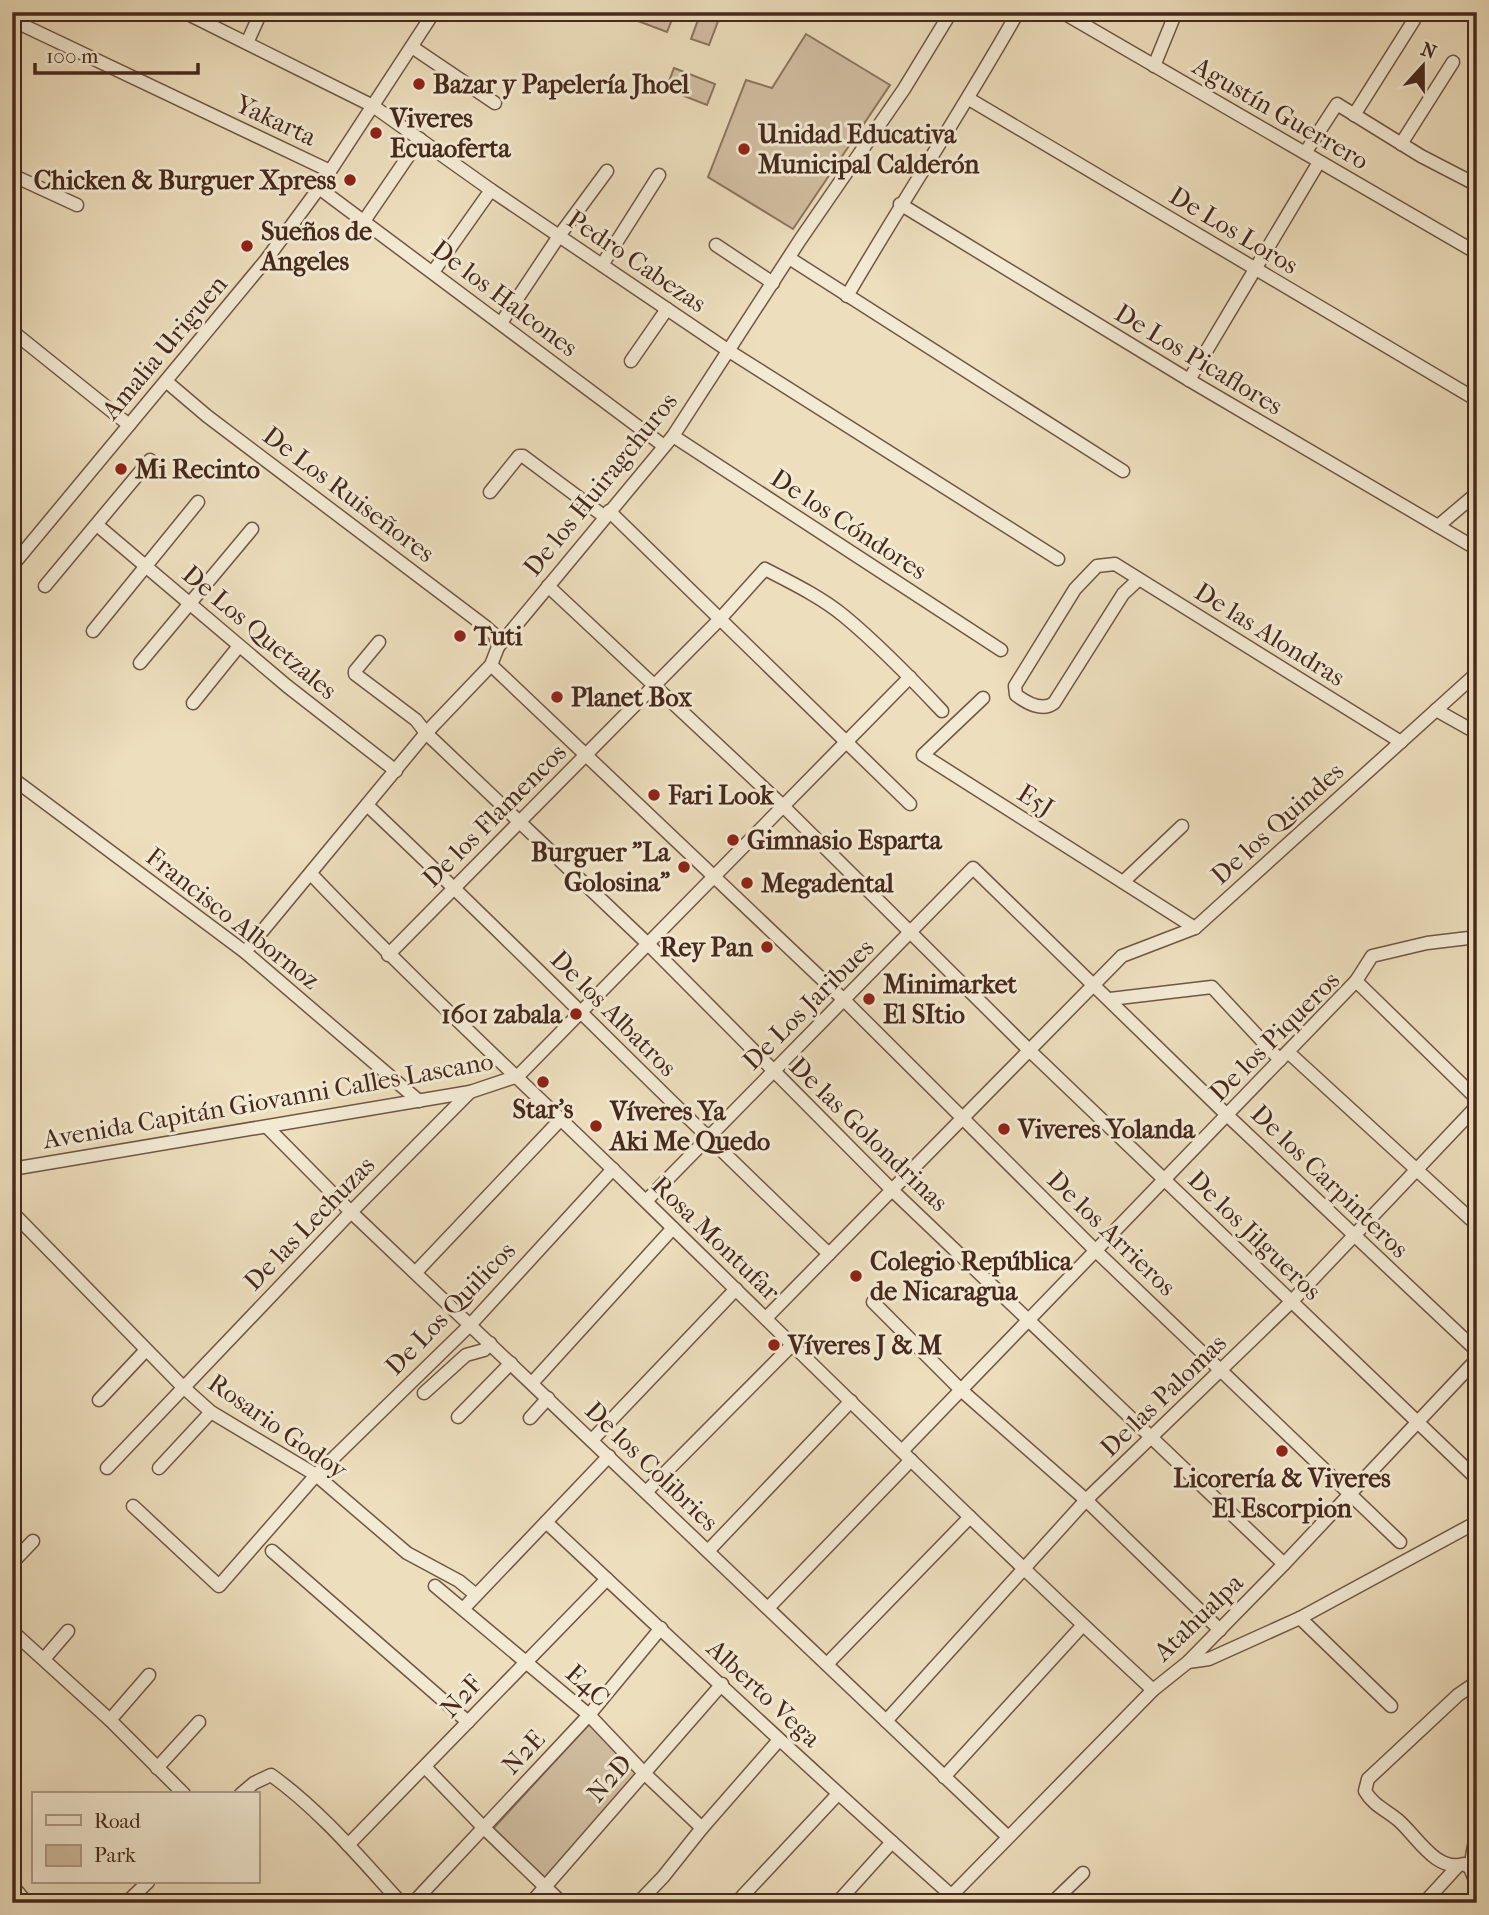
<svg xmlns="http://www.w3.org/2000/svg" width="1489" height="1915" font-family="'IM FELL French Canon',serif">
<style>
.green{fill:#d1bfa2;stroke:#8c7460;stroke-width:2}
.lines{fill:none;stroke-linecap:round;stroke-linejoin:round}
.minor-casing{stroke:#705645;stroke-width:15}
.minor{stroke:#f3ead4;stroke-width:12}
.poi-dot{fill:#8f2418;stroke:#f3ead4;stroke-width:2.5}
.labels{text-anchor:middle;stroke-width:6;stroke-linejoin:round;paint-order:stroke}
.poi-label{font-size:26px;font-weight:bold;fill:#46291d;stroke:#f3ead4;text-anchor:start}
.street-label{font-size:26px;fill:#46291d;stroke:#f3ead4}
</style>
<rect width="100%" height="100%" fill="#eddebd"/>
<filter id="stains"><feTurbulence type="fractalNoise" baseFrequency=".00286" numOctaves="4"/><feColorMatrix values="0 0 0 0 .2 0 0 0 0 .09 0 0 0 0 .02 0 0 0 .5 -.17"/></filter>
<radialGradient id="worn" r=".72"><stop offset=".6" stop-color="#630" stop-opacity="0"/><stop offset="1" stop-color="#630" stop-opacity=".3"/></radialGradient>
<g class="green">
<path d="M614,12H675L667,32Z"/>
<path d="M701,12H710L720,16L709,45L691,39Z"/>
<path d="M806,34L890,85L793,229L708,177L746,80L772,88Z"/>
<path d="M674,68L715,84L707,105L666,89Z"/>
<path d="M590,1723L641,1770L546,1882L491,1831Z"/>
</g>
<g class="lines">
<defs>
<g id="minor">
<path d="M184,12L373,106L491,190L729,351L1058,559"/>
<path d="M1062,12L1477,253"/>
<path d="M12,20L330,171"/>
<path d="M247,43L261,12"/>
<path d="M412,47L495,103"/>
<path d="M1154,66L1176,12"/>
<path d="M969,99L1477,400"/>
<path d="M1354,115L1414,20"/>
<path d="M1401,144L1453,62"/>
<path d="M1305,153L1337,104L1421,156L1477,185"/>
<path d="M12,175L77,205"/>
<path d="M319,188L664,446"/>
<path d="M900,204L1189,380L1477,549"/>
<path d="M364,221L420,139"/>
<path d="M716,245L773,283"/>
<path d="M789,258L1123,471"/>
<path d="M602,265L659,175"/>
<path d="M433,272L491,190"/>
<path d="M847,296C903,200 964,108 1018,12"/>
<path d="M501,323L559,236L607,171"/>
<path d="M12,331L129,425"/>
<path d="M631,361L667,309"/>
<path d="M1189,380L1319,162"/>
<path d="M167,382L207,416L486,627L495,635L498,647"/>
<path d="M673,436L1001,650"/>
<path d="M490,492L519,456H523L605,517"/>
<path d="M609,511L910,804"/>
<path d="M97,525L287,686L396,771"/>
<path d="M1438,526L1477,493"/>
<path d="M12,566L266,260L319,188L434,12"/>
<path d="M1139,579L1123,594L1054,703C1042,712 1027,703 1016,695L1015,686L1075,589L1097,566L1115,564L1401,742"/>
<path d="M45,586L150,460"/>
<path d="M548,586L784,807L1029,1050L1477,1479"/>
<path d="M93,631L198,502"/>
<path d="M379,642L355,671V674L416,720L426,733L648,944L892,1190L1284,1564"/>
<path d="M140,663L252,529"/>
<path d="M491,665L844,1000L1096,1251L1400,1542"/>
<path d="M983,698L923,755L1195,928"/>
<path d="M193,703L239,646"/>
<path d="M1436,710L1477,733"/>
<path d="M12,778L245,952L419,1101"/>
<path d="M367,805C523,952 673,1106 829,1254"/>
<path d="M311,874C414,982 524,1083 631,1187C804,1356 976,1526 1153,1690"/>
<path d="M1123,882L1182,826"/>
<path d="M245,952L426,733L491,665L498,647L673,436L800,240L904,89L951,12"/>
<path d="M388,955L720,619L765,569C792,583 821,597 844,616C879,645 911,678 942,711"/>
<path d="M1356,981L1477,1099"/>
<path d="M1110,999L1212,987L1280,1060"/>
<path d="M1288,1052L1477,1225"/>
<path d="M268,1128L351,1212L1007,1836"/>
<path d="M12,1169L470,1092L518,1076L910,677"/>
<path d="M646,1201L973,868L1227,1115L1477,1351"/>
<path d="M12,1212L182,1386L211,1412L316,1475L407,1553L459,1581L476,1595"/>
<path d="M416,1272L561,1119"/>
<path d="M873,1302L961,1390L1086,1500L1220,1630"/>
<path d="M766,1318L1122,956L1195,928L1477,673"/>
<path d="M532,1383L673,1228"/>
<path d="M424,1393L466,1355L484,1350L490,1343"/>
<path d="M99,1400L146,1350"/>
<path d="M458,1417L511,1363"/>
<path d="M530,1418L548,1398"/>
<path d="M592,1440L736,1289"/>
<path d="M902,1451L1356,981L1372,956L1427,943L1477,937"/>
<path d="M107,1468L351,1212L470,1092"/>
<path d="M159,1468L211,1412"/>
<path d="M646,1492L793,1344"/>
<path d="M133,1506L219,1586L316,1475L471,1324L613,1169"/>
<path d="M546,1522C680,1648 814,1773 951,1895"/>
<path d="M272,1551L468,1722"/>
<path d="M708,1551L851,1401"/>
<path d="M12,1563L33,1541"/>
<path d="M435,1586L589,1715L644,1773L702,1828"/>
<path d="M768,1608L911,1460"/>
<path d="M463,1609L609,1456"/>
<path d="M1300,1618L1391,1706"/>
<path d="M12,1631L110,1720L184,1794"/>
<path d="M44,1659L68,1631"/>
<path d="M1188,1662L1209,1659L1300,1618L1477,1522"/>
<path d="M827,1664L970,1517"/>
<path d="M1477,1682L1458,1695L1368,1779L1365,1791C1373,1805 1386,1810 1398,1820C1416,1835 1436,1873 1464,1864L1470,1868L1477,1885"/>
<path d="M110,1720L149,1675"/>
<path d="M886,1721L1086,1500L1291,1302L1477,1106"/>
<path d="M157,1768L199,1722"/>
<path d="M426,1768L483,1827L562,1903"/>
<path d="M944,1777L1083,1625"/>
<path d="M241,1794L254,1783L271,1775C320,1810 360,1858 401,1903"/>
<path d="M348,1845L607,1579"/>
<path d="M1474,1865L1470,1868L1477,1829"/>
<path d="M12,1885L27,1903"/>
<path d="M126,1903L148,1882"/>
<path d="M413,1903L589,1715L661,1628"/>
<path d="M531,1903L722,1684"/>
<path d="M638,1903L663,1877L702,1828L779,1740"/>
<path d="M736,1903L838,1794"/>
<path d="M837,1903L892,1842"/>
<path d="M944,1903L1153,1690L1188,1662L1284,1564L1477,1359"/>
<path d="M1052,1903L1083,1873"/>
<path d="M1424,1903L1457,1867"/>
</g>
</defs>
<use href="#minor" class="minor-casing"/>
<use href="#minor" class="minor"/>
</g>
<g class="poi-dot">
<circle cx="419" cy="84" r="7"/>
<circle cx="376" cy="133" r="7"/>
<circle cx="744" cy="149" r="7"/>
<circle cx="350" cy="180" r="7"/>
<circle cx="247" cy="246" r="7"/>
<circle cx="121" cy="469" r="7"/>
<circle cx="460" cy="636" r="7"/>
<circle cx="557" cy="697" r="7"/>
<circle cx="654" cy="795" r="7"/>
<circle cx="733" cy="840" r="7"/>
<circle cx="684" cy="867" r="7"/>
<circle cx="747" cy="883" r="7"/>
<circle cx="767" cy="947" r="7"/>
<circle cx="869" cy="999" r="7"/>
<circle cx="576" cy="1014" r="7"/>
<circle cx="543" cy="1082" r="7"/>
<circle cx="596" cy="1126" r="7"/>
<circle cx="1004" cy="1129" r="7"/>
<circle cx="856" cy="1276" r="7"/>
<circle cx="774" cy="1345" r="7"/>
<circle cx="1282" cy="1451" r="7"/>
</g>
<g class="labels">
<g class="poi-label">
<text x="433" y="93">Bazar y Papelería Jhoel</text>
<text x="390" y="127">Viveres<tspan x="390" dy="30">Ecuaoferta</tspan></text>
<text x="758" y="143">Unidad Educativa<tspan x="758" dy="30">Municipal Calderón</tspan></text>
<text x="336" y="189" text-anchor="end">Chicken &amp; Burguer Xpress</text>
<text x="261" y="240">Sueños de<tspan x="261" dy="30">Angeles</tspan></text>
<text x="135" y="478">Mi Recinto</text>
<text x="474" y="645">Tuti</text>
<text x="571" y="706">Planet Box</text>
<text x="668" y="804">Fari Look</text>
<text x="747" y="849">Gimnasio Esparta</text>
<text x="670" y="861" text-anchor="end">Burguer "La<tspan x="670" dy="30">Golosina"</tspan></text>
<text x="761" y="892">Megadental</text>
<text x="753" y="956" text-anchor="end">Rey Pan</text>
<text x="883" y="993">Minimarket<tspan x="883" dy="30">El SItio</tspan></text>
<text x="562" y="1023" text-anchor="end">1601 zabala</text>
<text x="543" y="1118" text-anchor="middle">Star's</text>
<text x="610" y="1120">Víveres Ya<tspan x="610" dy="30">Aki Me Quedo</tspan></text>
<text x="1018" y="1138">Viveres Yolanda</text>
<text x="870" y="1270">Colegio República<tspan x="870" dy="30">de Nicaragua</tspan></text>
<text x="788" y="1354">Víveres J &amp; M</text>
<text x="1282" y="1487" text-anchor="middle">Licorería &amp; Viveres<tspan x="1282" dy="30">El Escorpion</tspan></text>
</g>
<g class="street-label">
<text transform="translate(1281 113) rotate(30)" y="9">Agustín Guerrero</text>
<text transform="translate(276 120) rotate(25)" y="9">Yakarta</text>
<text transform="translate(1234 230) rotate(31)" y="9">De Los Loros</text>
<text transform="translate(637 261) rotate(34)" y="9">Pedro Cabezas</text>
<text transform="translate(505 298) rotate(37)" y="9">De los Halcones</text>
<text transform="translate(164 347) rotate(-50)" y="9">Amalia Uriguen</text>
<text transform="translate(1199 359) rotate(31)" y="9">De Los Picaflores</text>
<text transform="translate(600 484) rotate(-51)" y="9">De los Huiragchuros</text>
<text transform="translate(349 494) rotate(37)" y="9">De Los Ruiseñores</text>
<text transform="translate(849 524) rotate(33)" y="9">De los Cóndores</text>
<text transform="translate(260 632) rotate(40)" y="9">De Los Quetzales</text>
<text transform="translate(1270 634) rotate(32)" y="9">De las Alondras</text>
<text transform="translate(1036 800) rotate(32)" y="9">E5J</text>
<text transform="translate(494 815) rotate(-45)" y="9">De los Flamencos</text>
<text transform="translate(1277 823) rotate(-42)" y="9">De los Quindes</text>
<text transform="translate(233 918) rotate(38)" y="9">Francisco Albornoz</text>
<text transform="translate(808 1004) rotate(-45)" y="9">De Los Jaribues</text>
<text transform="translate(614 1013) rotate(45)" y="9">De los Albatros</text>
<text transform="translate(1274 1036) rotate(-45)" y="9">De los Piqueros</text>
<text transform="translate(268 1100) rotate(-10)" y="9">Avenida Capitán Giovanni Calles Lascano</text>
<text transform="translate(869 1134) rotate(44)" y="9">De las Golondrinas</text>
<text transform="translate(1330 1181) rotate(44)" y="9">De los Carpinteros</text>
<text transform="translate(309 1223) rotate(-46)" y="9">De las Lechuzas</text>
<text transform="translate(1112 1233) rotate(44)" y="9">De los Arrieros</text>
<text transform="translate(1255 1235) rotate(44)" y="9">De los Jilgueros</text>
<text transform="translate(716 1238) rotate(44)" y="9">Rosa Montufar</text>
<text transform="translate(450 1308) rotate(-46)" y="9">De Los Quilicos</text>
<text transform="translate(1163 1395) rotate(-44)" y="9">De las Palomas</text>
<text transform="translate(278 1426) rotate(35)" y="9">Rosario Godoy</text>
<text transform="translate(652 1466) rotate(44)" y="9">De los Colibries</text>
<text transform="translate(1198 1617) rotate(-44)" y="9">Atahualpa</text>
<text transform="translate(588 1685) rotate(42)" y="9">E4C</text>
<text transform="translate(764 1693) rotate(43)" y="9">Alberto Vega</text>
<text transform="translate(461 1696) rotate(-47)" y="9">N2F</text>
<text transform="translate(523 1752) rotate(-47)" y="9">N2E</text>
<text transform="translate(609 1778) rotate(-49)" y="9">N2D</text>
</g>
</g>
<rect width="1489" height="1915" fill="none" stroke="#eddebd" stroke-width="42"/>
<rect x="14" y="14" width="1461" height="1887" fill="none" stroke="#46291d" stroke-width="3.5"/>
<rect x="21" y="21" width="1447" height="1873" fill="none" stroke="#46291d" stroke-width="2"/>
<rect x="32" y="1792" width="228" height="91" fill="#f3ead4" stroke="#ae9d8b" stroke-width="2"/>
<rect x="46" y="1815" width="35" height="10" fill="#f3ead4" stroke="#ae9d8b" stroke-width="2"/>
<text x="94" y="1828" font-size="21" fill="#46291d">Road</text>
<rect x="46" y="1845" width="35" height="21" fill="#d1bfa2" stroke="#ae9d8b" stroke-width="2"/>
<text x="94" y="1862" font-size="21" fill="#46291d">Park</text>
<g transform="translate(1423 66) rotate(21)" stroke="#f3ead4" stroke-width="5" paint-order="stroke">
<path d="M0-5L12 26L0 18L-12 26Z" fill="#46291d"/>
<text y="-10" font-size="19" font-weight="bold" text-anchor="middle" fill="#46291d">N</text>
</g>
<path d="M35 63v10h163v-10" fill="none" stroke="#46291d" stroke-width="3.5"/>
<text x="46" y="63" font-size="21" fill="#46291d" stroke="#f3ead4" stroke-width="5" paint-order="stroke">100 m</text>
<rect width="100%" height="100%" filter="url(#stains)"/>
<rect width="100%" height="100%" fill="url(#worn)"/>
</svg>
